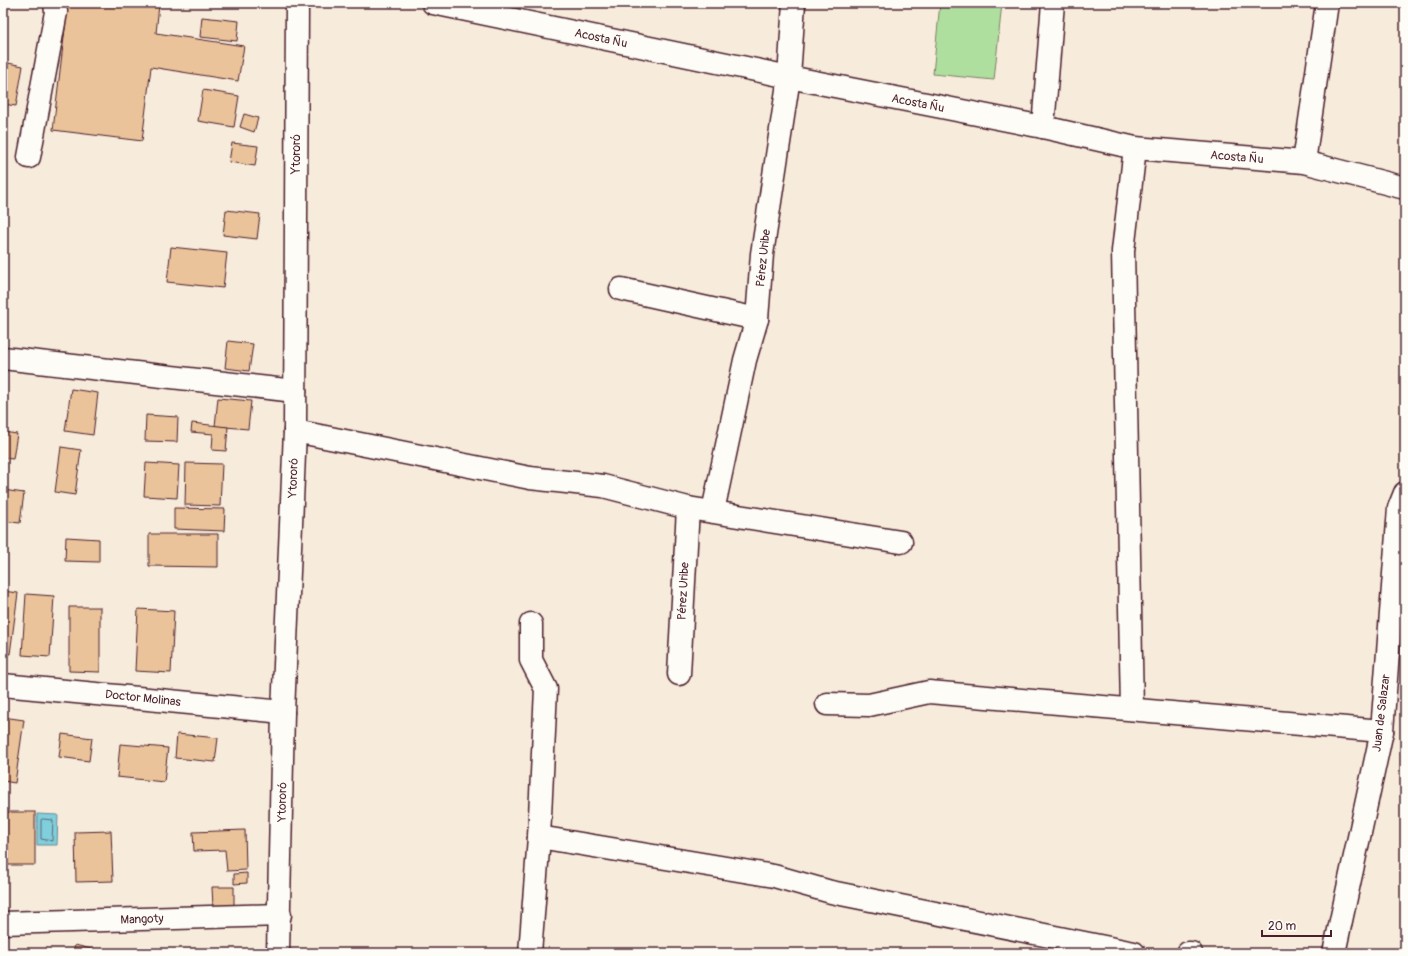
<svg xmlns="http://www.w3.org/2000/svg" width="1408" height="956" font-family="Pangolin,sans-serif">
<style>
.green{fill:#afdf9f;stroke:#7c7f65}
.water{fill:#80cfdc;stroke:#6a8995}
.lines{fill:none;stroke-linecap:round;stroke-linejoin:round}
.shore{stroke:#606572;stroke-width:1}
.building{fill:#eac39a;stroke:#4a1f2b}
.minor-casing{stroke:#4a1f2b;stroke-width:25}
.minor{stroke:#fdfcf7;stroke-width:22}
.labels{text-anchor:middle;stroke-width:3;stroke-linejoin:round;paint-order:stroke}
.street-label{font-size:12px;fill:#4a1f2b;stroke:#fdfcf7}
</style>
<rect width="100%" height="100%" fill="#f7ebdb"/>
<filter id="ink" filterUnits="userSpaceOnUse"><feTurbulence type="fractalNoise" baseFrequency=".025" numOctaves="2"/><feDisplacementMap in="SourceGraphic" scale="8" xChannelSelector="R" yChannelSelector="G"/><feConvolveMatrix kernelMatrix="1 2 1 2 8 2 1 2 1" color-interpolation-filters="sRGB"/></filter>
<g filter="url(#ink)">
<path class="green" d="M940,3H1002L994,80L933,74Z"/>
<path class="water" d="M37,814L58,815L57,845H37Z"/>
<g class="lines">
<path class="shore" d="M43,819L53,820L52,841L41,839V820Z"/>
</g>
<g class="building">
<path d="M68,3H144L159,5L156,33L244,46L238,81L151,67L142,141L53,130Z"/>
<path d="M202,17L239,21L237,41L200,37Z"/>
<path d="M3,62L23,66L16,106L3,104Z"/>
<path d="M203,90L239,96L234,127L198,121Z"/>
<path d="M244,114L258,118L254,132L240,127Z"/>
<path d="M232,143L258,146L255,166L229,162Z"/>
<path d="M226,210L260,214L257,239L223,235Z"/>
<path d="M171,247L227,253L223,288L167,282Z"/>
<path d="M228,341L253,344L249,371L225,368Z"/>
<path d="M71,389L98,393L93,435L65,431Z"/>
<path d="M218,398L251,401L248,429L215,426Z"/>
<path d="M146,415L178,417L177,442L145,441Z"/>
<path d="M192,423L228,427L226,451L212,450L213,434L191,432Z"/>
<path d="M3,432L17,434L13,459L3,458Z"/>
<path d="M61,447L81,450L75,495L55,492Z"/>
<path d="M146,463L179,465L177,498L144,496Z"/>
<path d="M186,463L222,464L220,506L185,505Z"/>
<path d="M3,490L24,493L20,523L3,521Z"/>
<path d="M174,508L225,509L224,531L174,529Z"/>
<path d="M149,534H218V567L149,566Z"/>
<path d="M66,537L99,539V562L65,561Z"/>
<path d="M3,591L18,593L10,654L3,653Z"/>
<path d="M26,594L54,596L50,657L22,655Z"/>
<path d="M69,607H100V672L69,671Z"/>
<path d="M138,609L174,611L171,673L135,671Z"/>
<path d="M3,717L24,720L15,783L3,781Z"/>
<path d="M62,734L92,738L89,761L59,757Z"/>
<path d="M177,734L218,738L215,762L175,758Z"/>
<path d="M120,744L168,748L164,782L117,777Z"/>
<rect x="3" y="812" width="32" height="53"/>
<path d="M245,830L246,870L227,871L225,850L194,851L193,832Z"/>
<path d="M111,831L113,881L76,882L75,832Z"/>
<path d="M247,873V883L234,884V874Z"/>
<path d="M212,887H234V907H213Z"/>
<path d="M75,945L103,952L102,953H73Z"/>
</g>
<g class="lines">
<defs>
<g id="minor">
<path d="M433,3L789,77L1043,127L1135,148L1304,162L1405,188"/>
<path d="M1043,127L1053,3"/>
<path d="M29,157L56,12L55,3"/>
<path d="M1304,162L1327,3"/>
<path d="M621,289L757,319"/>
<path d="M3,358L295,391"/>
<path d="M295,431L530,478L603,486L688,508L901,542"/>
<path d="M713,511L745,360L757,319L762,254L789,77L794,3"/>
<path d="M679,674L688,508"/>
<path d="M3,685L283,712"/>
<path d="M827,704L869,705L929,692L1382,731"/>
<path d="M1132,709L1123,251L1135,148"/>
<path d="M539,837L774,876L831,892L1134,953"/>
<path d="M3,923L280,915"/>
<path d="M278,953L283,712L295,431L297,3"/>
<path d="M530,953L539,837L546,689L531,660V624"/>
<path d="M1188,953H1191"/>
<path d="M1334,953L1382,731L1399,508L1405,493"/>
</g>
</defs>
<use href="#minor" class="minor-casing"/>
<use href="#minor" class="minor"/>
</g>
</g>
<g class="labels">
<g class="street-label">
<text transform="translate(601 38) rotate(12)" y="4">Acosta Ñu</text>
<text transform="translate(918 103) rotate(11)" y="4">Acosta Ñu</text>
<text transform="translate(296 154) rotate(-90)" y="4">Ytororó</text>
<text transform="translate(1237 157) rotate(5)" y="4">Acosta Ñu</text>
<text transform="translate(763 258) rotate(-84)" y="4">Pérez Uribe</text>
<text transform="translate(293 478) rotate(-88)" y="4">Ytororó</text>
<text transform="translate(683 591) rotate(-87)" y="4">Pérez Uribe</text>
<text transform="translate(143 698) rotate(6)" y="4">Doctor Molinas</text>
<text transform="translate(1381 713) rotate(-83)" y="4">Juan de Salazar</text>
<text transform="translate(282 802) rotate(-89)" y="4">Ytororó</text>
<text transform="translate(142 919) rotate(-2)" y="4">Mangoty</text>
</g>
</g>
<rect width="1408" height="956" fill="none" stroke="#fdfcf7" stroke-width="16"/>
<rect x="8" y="8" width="1392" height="940" fill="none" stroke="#4a1f2b" stroke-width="1.5" filter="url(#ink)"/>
<path d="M1262 930v6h69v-6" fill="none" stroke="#4a1f2b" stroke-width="2"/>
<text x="1268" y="930" font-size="12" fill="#4a1f2b" stroke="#fdfcf7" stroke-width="3" paint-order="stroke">20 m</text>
</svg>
